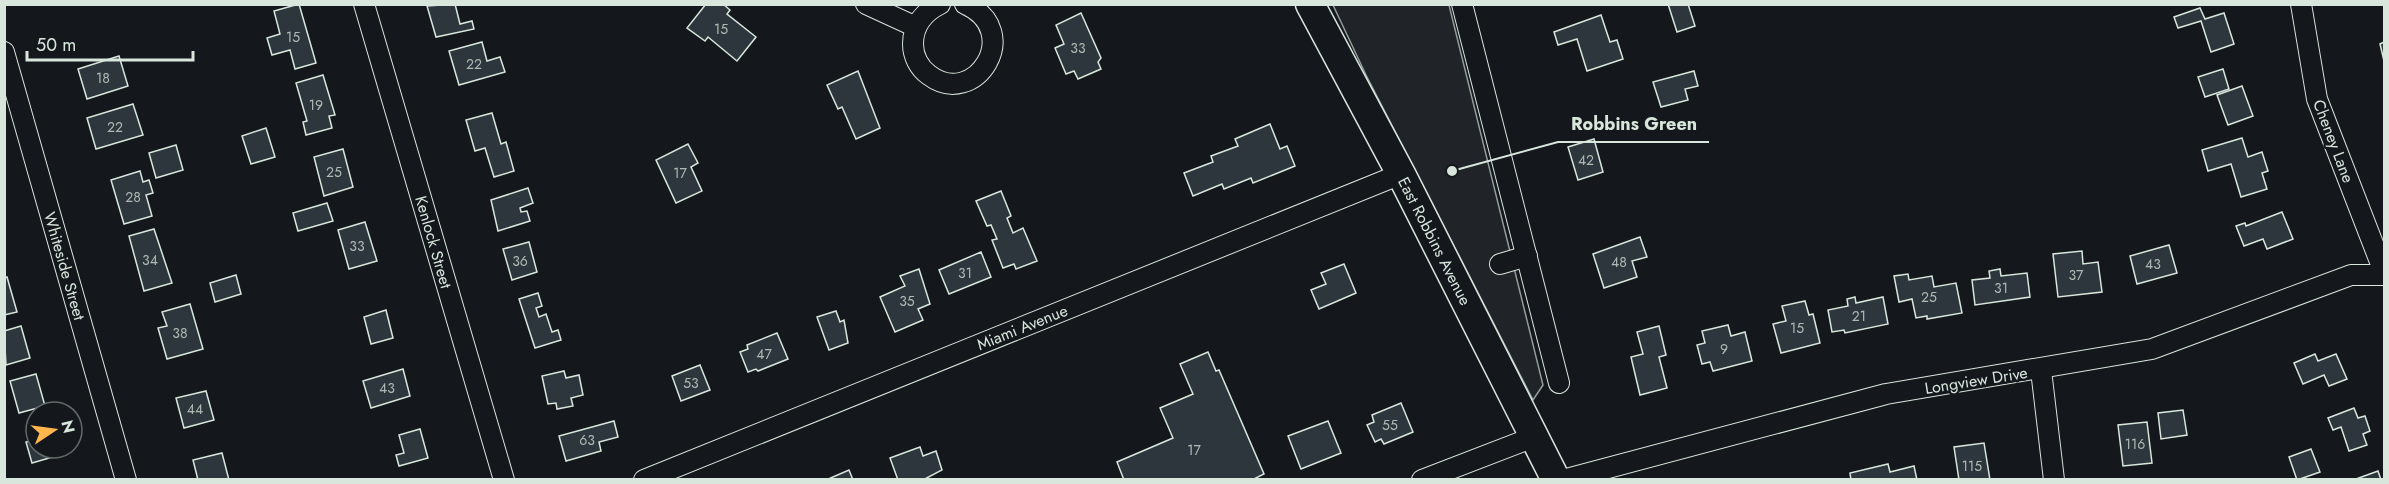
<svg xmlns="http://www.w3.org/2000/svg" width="2389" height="484" font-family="Jost,sans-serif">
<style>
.green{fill:#202428;stroke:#939e99;stroke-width:1.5}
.building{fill:#2c363c;stroke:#d8e6dc;stroke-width:1.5}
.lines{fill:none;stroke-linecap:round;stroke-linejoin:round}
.minor-casing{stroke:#d8e6dc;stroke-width:22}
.secondary-casing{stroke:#d8e6dc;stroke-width:31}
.minor{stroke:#14181c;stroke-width:20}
.secondary{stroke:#14181c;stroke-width:28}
.labels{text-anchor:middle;stroke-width:4.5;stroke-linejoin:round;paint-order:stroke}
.number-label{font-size:14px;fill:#adbab4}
.street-label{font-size:16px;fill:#d8e6dc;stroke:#14181c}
.leader{fill:none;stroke:#d8e6dc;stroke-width:2}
.callout-dot{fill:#d8e6dc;stroke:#14181c;stroke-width:2}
.callout-label{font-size:18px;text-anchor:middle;font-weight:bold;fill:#d8e6dc;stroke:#14181c;stroke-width:4.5;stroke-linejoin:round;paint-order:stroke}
</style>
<rect width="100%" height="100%" fill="#14181c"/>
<path class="green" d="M1333,5H1449L1543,385L1533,400L1366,75Z"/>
<g class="building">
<path d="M299,4L316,63L295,69L290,50L272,55L267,38L280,34L274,11Z"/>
<path d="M455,4L460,24L472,21L474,29L436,37L427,6Z"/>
<path d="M706,4H723L730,10L727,14L756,37L737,61L708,37L705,41L687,28Z"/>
<path d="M1668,4H1688L1695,26L1677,32Z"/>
<path d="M2200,8L2205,19L2224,13L2234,44L2211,52L2201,21L2178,28L2174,17Z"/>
<path d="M1081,13L1101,58L1098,62L1101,69L1078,79L1074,71L1066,74L1055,48L1064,44L1056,25Z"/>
<path d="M1601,15L1610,42L1617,40L1623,59L1587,71L1577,39L1558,45L1554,32Z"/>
<path d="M482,42L487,61L500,57L505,72L459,85L449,51Z"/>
<path d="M2384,42V61L2380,44Z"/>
<path d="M119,56L128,86L87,99L78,69Z"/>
<path d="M2223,69L2229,89L2205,97L2198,77Z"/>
<path d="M858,71L880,128L856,139L842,107L838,109L827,85Z"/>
<path d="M1694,71L1698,86L1685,89L1688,100L1661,107L1653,82Z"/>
<path d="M323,75L335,115L329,116L332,128L306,135L303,122L307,121L296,83Z"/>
<path d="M2242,86L2253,116L2228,125L2217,95Z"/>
<path d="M133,104L143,135L96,149L87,118Z"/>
<path d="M492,113L501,144L506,142L514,171L494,177L485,148L475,151L466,120Z"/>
<path d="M1270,124L1280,149L1287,146L1295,166L1253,183L1251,178L1224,189L1222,184L1193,196L1184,173L1213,162L1211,156L1238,146L1235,139Z"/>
<path d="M266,128L275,157L251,164L242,136Z"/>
<path d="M2242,138L2248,157L2262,152L2268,171L2262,173L2267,189L2241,197L2231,164L2208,171L2202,150Z"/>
<path d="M1594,139L1603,172L1578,180L1568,147Z"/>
<path d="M688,144L698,163L691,167L702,191L676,203L656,160Z"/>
<path d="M176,145L183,170L156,178L149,153Z"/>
<path d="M343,149L353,187L324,196L314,157Z"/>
<path d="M140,171L143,182L149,180L153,193L146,195L152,216L124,224L111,180Z"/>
<path d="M528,188L533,203L520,208L521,212L527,211L530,221L498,231L491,200Z"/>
<path d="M1001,191L1011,216L1007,218L1013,233L1023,228L1037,261L1016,269L1014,264L1003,268L992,240L997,239L991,225L987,226L976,201Z"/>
<path d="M327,203L333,221L298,231L293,213Z"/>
<path d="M2282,212L2293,239L2267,249L2263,239L2244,246L2236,226L2245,223L2246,226Z"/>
<path d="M365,222L377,261L349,269L338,230Z"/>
<path d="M154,229L172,283L144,291L129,236Z"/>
<path d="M1640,237L1647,257L1632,261L1637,277L1604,288L1593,254Z"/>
<path d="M529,242L537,272L512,280L503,249Z"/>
<path d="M2169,245L2177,273L2137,284L2130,256Z"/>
<path d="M2082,251L2083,264L2098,262L2102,292L2058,297L2053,254Z"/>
<path d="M981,252L991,277L949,294L939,270Z"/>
<path d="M1344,264L1356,293L1319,309L1311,290L1326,284L1321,273Z"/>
<path d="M919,269L930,304L918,309L923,320L895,332L880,297L905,286L900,276Z"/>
<path d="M2000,269L2001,276L2027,273L2030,297L1975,305L1972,280L1990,278L1989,271Z"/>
<path d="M1908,274L1909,280L1932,276L1934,287L1956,283L1962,313L1927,319V316L1916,318L1912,299L1899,302L1894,276Z"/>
<path d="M236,275L241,294L215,302L210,283Z"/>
<path d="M7,277L17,312L4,315V278Z"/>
<path d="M538,293L542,306L536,308L539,317L546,314L552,332L558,330L561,340L535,348L519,299Z"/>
<path d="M1855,297L1856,303L1883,297L1888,324L1845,333L1844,330L1832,332L1828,310L1848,306L1847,299Z"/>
<path d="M1805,301L1809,315L1813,314L1820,343L1781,353L1773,324L1786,321L1782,306Z"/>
<path d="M190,304L203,349L167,359L158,328L167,326L162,312Z"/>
<path d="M386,310L393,338L371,344L364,317Z"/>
<path d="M836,311L840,322L844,320L848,343L829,350L817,317Z"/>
<path d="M1728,325L1731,336L1745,332L1752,361L1713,371L1710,362L1702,364L1697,345L1705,343L1702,331Z"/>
<path d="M21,326L30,358L6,365L4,331Z"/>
<path d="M1659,326L1666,355L1659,357L1667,388L1640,395L1631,357L1643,354L1637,332Z"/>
<path d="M777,333L788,359L758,371L756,369L748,372L740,352L748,349L747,345Z"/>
<path d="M1208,352L1216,371L1219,370L1264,474L1252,480H1124L1117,462L1173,438L1160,408L1193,394L1180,364Z"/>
<path d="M2315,354L2318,361L2336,354L2347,379L2329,386L2324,375L2303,384L2294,363Z"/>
<path d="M700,365L710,390L681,401L672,376Z"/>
<path d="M403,369L410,396L371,408L363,381Z"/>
<path d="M564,371L566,378L579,375L583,395L571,398L573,406L557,409L556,403L548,404L542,376Z"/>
<path d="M36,374L45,406L19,413L10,381Z"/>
<path d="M206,391L214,420L184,428L176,398Z"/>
<path d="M1401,403L1413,432L1384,444L1381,439L1375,442L1367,425L1374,422L1372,415Z"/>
<path d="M2354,408L2358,418L2365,416L2370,431L2363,434L2367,445L2349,451L2341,427L2333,430L2328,418Z"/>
<path d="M2183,410L2187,435L2161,439L2158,413Z"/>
<path d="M614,421L618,437L599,442L601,451L566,461L559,436Z"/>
<path d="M1328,421L1341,453L1301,469L1288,436Z"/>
<path d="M2147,422L2152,463L2123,466L2118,425Z"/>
<path d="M420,429L428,458L399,466L396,455L404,453L399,435Z"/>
<path d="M36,440V448H53L56,456L32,463L26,442Z"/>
<path d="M1984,443L1990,480H1959L1954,447Z"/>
<path d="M920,447L923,456L936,451L942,470L923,480H898L890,458Z"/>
<path d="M2311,449L2320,472L2297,480L2289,457Z"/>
<path d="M222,453L229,480H198L193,460Z"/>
<path d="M1888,464L1890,472L1914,466L1917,480H1851L1850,473Z"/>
<path d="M849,470L853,480H826Z"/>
<path d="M2378,471L2381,480L2356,479Z"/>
</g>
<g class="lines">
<defs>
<g id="minor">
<path d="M364,4L504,480"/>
<path d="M866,4L916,27"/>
<path d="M940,4C924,12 913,25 913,44C913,56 919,68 929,75C975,110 1025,31 965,4"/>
<path d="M1462,4L1559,383"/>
<path d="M2301,4L2317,99L2384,272"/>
<path d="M4,52L126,480"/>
<path d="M1500,264L1527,256"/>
<path d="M2041,370L2054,480"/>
<path d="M644,480L1401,174"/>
<path d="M1422,480L1534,437"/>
<path d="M1563,480L1886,394L2152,349L2351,275H2384"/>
</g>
<path id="secondary" d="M1310,4L1401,174L1556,480"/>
</defs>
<use href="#minor" class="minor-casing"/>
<use href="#secondary" class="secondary-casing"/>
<use href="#minor" class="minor"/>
<use href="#secondary" class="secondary"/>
</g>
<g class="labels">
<g class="number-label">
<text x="721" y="34">15</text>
<text x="293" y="42">15</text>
<text x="1078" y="53">33</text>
<text x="474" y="69">22</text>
<text x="103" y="83">18</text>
<text x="316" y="110">19</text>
<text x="115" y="132">22</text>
<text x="1586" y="165">42</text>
<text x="334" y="177">25</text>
<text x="680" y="178">17</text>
<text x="133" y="202">28</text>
<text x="357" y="251">33</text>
<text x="150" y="265">34</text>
<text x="520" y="266">36</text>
<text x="1619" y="267">48</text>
<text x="2153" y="269">43</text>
<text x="965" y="278">31</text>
<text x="2076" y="280">37</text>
<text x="2001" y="293">31</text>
<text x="1929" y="302">25</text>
<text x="907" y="306">35</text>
<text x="1859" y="321">21</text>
<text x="1797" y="333">15</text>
<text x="180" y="338">38</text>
<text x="1724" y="354">9</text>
<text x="764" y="359">47</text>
<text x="691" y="388">53</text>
<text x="387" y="393">43</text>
<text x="195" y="414">44</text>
<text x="1390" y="430">55</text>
<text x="587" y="445">63</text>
<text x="2135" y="449">116</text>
<text x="1194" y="455">17</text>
<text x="1972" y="471">115</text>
</g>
<g class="street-label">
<text transform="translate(2334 141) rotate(69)" y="6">Cheney Lane</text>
<text transform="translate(1435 241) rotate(63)" y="6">East Robbins Avenue</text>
<text transform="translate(434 242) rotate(74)" y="6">Kenlock Street</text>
<text transform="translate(65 266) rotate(74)" y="6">Whiteside Street</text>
<text transform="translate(1022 327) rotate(-22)" y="6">Miami Avenue</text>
<text transform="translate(1976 380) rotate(-9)" y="6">Longview Drive</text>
</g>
</g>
<path class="leader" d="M1452 171L1558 142H1709"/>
<circle class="callout-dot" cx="1452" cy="171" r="6"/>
<g class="callout-label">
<text x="1634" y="130">Robbins Green</text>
</g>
<rect width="2389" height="484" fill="none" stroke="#d8e6dc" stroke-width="12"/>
<g transform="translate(54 430) rotate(77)"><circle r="28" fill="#14181c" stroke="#626a69" stroke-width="1.5"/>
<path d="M0-4.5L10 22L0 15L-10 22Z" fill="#ffb74d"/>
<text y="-9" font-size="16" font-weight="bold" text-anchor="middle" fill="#d8e6dc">N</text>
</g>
<path d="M27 51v9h166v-9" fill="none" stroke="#d8e6dc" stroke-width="3"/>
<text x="36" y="51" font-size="18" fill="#d8e6dc" stroke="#14181c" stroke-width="4.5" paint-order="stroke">50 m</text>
</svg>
